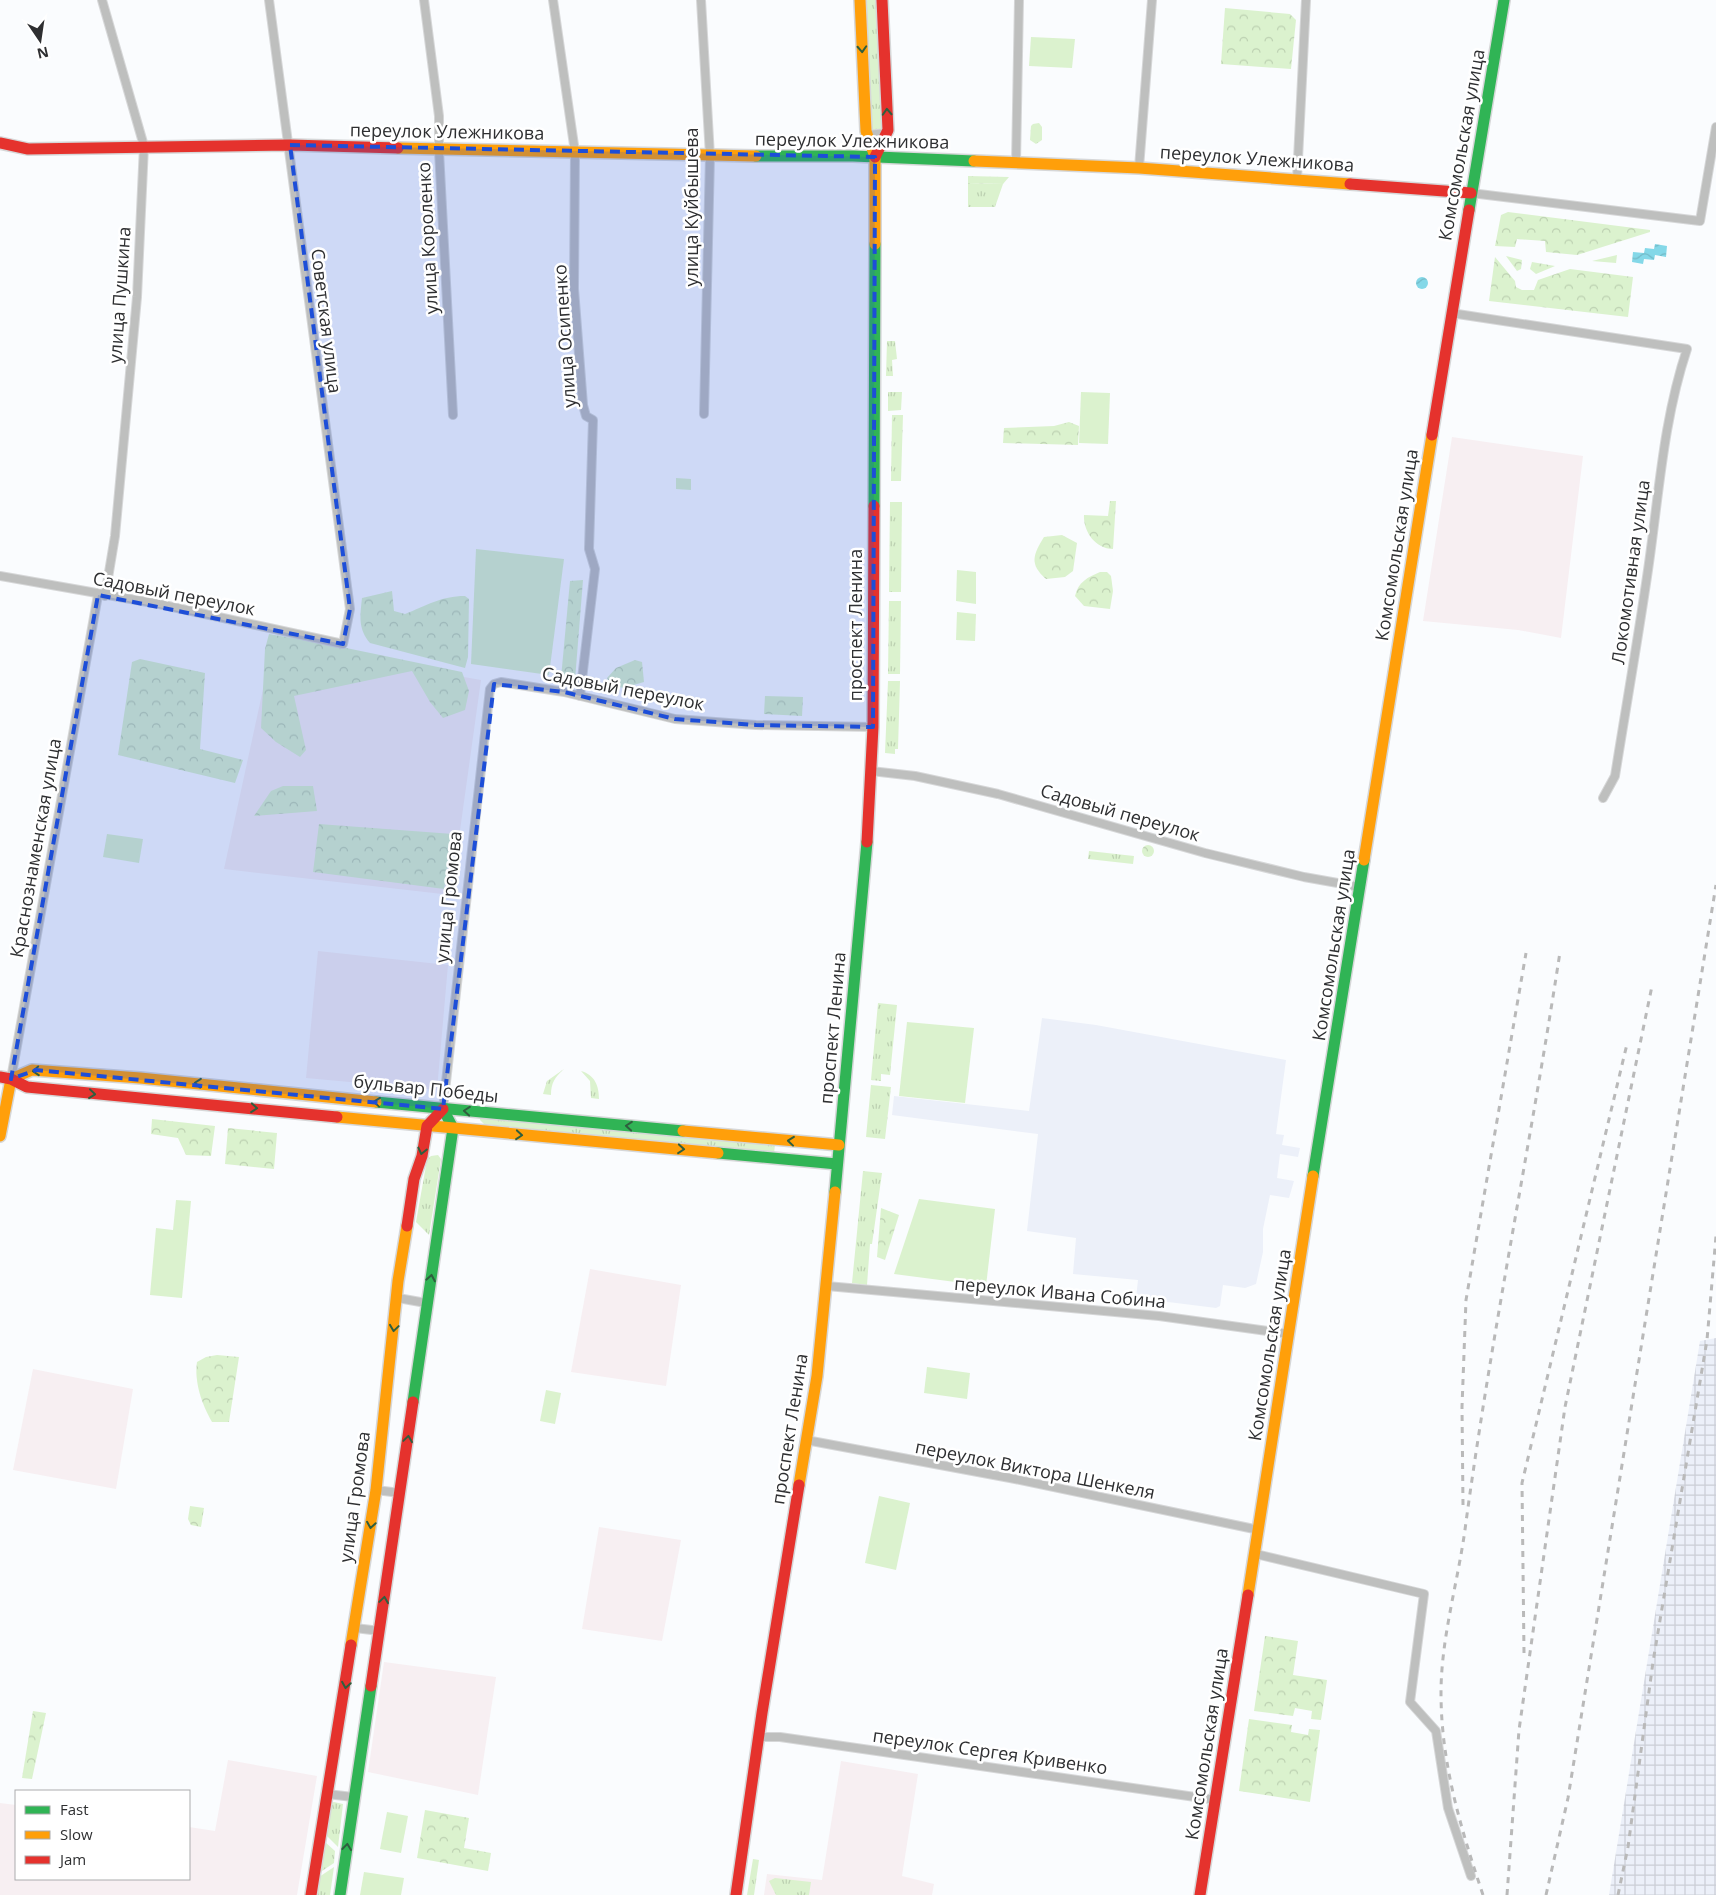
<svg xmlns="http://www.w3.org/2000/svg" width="1716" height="1895" font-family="'Open Sans',sans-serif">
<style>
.built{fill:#ecf0f9}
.industrial{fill:url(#industrial-grid)}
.education{fill:#f7eff2}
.grass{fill:url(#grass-tufts)}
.forest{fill:url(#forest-crowns)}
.park{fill:#dbf2ce}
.water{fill:url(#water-waves)}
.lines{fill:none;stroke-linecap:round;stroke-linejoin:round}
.street-casing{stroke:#d6d7d8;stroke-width:10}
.fast-casing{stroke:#d6d7d8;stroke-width:14}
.slow-casing{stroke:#d6d7d8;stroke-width:14}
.jam-casing{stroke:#d6d7d8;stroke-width:14}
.street{stroke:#bebfbe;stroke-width:8}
.fast{stroke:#30b455;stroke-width:11}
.slow{stroke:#ff9f0a;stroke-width:11}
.jam{stroke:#e5322d;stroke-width:11}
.rail{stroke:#b9b9b9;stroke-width:3;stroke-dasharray:6 6;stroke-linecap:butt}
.oneway{stroke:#2f5e3e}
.marked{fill:#1d4ed8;fill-opacity:0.2;stroke:#1d4ed8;stroke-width:4;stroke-dasharray:10 6;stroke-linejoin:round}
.labels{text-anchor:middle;stroke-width:5;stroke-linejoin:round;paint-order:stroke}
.street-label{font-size:18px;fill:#2e2f31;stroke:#fff}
</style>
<defs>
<pattern id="industrial-grid" width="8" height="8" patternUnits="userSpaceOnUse" patternTransform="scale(1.25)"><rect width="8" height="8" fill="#ecf0f9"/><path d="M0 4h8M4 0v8" fill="none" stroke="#cbced6"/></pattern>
<pattern id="grass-tufts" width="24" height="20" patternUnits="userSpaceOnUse" patternTransform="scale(1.25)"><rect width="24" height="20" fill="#dbf2ce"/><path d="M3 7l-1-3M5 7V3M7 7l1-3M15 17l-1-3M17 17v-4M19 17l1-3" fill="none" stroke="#bcd0b1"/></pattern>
<pattern id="forest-crowns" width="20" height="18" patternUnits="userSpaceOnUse" patternTransform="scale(1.25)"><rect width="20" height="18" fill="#dbf2ce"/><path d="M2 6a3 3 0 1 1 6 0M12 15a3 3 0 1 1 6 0" fill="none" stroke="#bcd0b1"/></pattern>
<pattern id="water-waves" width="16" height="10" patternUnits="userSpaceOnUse" patternTransform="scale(1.25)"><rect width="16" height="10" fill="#84d8e8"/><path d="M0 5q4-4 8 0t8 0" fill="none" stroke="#72bac7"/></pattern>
</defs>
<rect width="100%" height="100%" fill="#fafcfe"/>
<path class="built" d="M1042,1018L1096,1025L1286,1060L1276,1134L1284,1135L1282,1145L1300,1148L1298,1157L1280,1154L1277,1178L1294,1181L1289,1198L1270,1195L1263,1229V1252L1256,1284L1245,1288L1223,1285L1220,1306L1216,1308L1136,1298L1138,1280L1073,1274L1076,1238L1027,1231L1038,1134L892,1115L894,1096L1029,1111Z"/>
<path class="industrial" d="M1716,1338V1895H1609L1700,1341Z"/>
<g class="education">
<path d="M1452,437L1583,456L1561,638L1518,630L1423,621Z"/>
<path d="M273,643L481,680L451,895L224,869Z"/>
<path d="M318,951L448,965L437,1090L306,1078Z"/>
<path d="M590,1269L681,1285L666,1386L571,1372Z"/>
<path d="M33,1369L133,1389L116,1489L13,1470Z"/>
<path d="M599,1527L681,1540L662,1641L582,1629Z"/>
<path d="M384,1662L496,1677L478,1795L368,1772Z"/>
<path d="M228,1760L317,1776L297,1895H0V1803L16,1805V1879H189V1827L215,1831Z"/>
<path d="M841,1761L918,1774L902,1876L934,1884L932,1895H764L767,1874L822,1880Z"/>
</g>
<g class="grass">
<path d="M863,0H879L886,130L869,131Z"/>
<path d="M1033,124L1039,123L1042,127V140L1036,144L1030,140L1031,126Z"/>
<path d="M968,183L1003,184L995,207H968Z"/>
<path d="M887,341H895L897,359L892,360L893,376H886Z"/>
<path d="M888,392H902L901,410L888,411Z"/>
<path d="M892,415H903L901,481H891Z"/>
<path d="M890,502H902L901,592H889Z"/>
<path d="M889,601H901L900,674H888Z"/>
<path d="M888,681H900L898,749H895V754L885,753Z"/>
<path d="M1089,851L1134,856L1133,864L1088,859Z"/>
<path d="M878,1003L897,1005L890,1075L881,1074V1081L871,1080Z"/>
<path d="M564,1069C555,1077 551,1083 551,1095L543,1094L547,1081Z"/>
<path d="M581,1071C595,1075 599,1086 599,1099L591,1098L590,1081Z"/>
<path d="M871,1085L891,1087L885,1139L866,1137Z"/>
<path d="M480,1117L775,1144L774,1154L484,1124L480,1120Z"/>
<path d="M438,1155L441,1159L429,1235L416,1222L427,1160L431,1156Z"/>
<path d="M863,1171L882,1173L872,1244H870L867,1285L852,1283Z"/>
<path d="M334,1802L343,1804L338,1847L327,1836L330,1803Z"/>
<path d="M324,1841L335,1851L334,1863L319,1873Z"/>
<path d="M753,1859L759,1860L754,1895H747Z"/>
<path d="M334,1867L330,1895H317L319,1877Z"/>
<path d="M775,1878L811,1882L809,1895H776L769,1881Z"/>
</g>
<g class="forest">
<path d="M1225,8L1290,14L1296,20L1291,69L1221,64Z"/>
<path d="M968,176L1009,177L1003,184L968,183Z"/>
<path d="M1508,212L1650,230V232L1577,255L1546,252L1545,241L1517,239L1515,247L1495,246L1501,215Z"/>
<path d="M1617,255L1616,263L1592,261Z"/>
<path d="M1506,256L1522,260L1521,269L1517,271Z"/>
<path d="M1495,257L1515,281L1516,287L1522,290H1534L1538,280L1570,269L1633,277L1628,317L1489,301Z"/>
<path d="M1532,262L1555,266L1536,274L1530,269Z"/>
<path d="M1069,422L1079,426L1078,445L1003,443L1004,428L1054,426Z"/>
<path d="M1110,501H1116L1113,549C1095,549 1083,531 1084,515L1108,516Z"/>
<path d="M1062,535L1077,543L1073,571L1065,577L1046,579C1029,564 1033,555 1044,537Z"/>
<path d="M1100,572H1107L1111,576L1113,591L1110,609L1084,606L1075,596C1078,582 1088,577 1100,572Z"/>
<path d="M583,580L575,680L561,678L570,581Z"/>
<path d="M392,591L394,611L405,614C426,606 441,596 465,596L469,599L468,657L465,668L370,643C358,629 360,616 362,598Z"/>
<path d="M269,634L327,644L462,672L469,691L465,710L443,718L430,702L412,671L294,696L306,750L300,757L276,742L261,728L265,649Z"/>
<path d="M140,659L205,673L200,749L243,760L235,783L118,755L132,662Z"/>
<path d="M635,660L642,662L644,682L623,688L610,684L607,678L616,668Z"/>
<path d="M765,696L803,697L802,716L764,714Z"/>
<path d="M283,786H313L317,811L254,816L271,791Z"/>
<path d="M319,824L453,834L444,889L313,872Z"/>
<circle cx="1148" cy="851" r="6"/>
<path d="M152,1119L215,1126L211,1156L186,1155L178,1138L151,1134Z"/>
<path d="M228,1128L277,1133L274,1169L225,1164Z"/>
<path d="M881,1208L899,1215L885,1260L877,1257Z"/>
<path d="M217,1355L239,1357L229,1422H212C202,1405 194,1382 197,1362L206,1357Z"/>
<path d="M190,1506L204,1508L201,1527L191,1525L188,1519Z"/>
<path d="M1265,1636L1298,1641L1293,1675L1327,1680L1321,1720L1311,1719L1312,1711L1295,1708L1293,1716L1254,1711Z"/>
<path d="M33,1711L46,1713L32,1779L22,1778Z"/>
<path d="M1249,1719L1292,1725L1291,1732L1308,1735L1309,1729L1320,1730L1310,1802L1239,1791Z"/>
<path d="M425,1810L469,1818L464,1848L491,1853L488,1871L417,1858Z"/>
</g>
<g class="park">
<path d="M1031,37L1075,39L1072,68L1029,66Z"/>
<path d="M1081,392L1110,393L1108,444L1079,443Z"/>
<path d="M676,478L691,479V490L676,489Z"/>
<path d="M476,549L564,559L549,675L471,664Z"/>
<path d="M957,570L976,572V604L956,601Z"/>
<path d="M957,612L976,614L975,641L956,640Z"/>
<path d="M107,834L143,839L139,863L103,857Z"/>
<path d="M907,1022L974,1028L965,1103L899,1096Z"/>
<path d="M919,1199L995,1209L986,1286L894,1274Z"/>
<path d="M176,1200L191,1201L182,1298L150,1295L156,1228L173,1230Z"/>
<path d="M927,1367L970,1373L967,1399L924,1393Z"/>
<path d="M546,1390L561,1393L555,1424L540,1421Z"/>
<path d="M879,1496L910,1503L896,1570L865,1563Z"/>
<path d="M387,1812L408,1816L401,1853L380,1849Z"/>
<path d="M364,1872L404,1878L401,1895H360Z"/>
</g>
<g class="water">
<path d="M1655,244L1667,246L1666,257L1655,255L1654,260L1644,259L1643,264L1632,262L1633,252L1644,253L1645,248L1654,249Z"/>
<circle cx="1422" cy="283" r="6"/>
</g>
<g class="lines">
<defs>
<g id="street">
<path d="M102,0L144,146L137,297L115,536L105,596"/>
<path d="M424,0L439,116V151L453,415"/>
<path d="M553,0L575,152L574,289L583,405L586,416L593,420L589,549L595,569L580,696"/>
<path d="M701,0L710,156L704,414"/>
<path d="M867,135L887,133"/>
<path d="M1016,163L1019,0"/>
<path d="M1139,168L1152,0"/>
<path d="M1297,179L1306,0"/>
<path d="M1471,193L1700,221L1716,127"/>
<path d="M1451,313L1687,349C1663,421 1659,495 1648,570C1638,639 1626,707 1615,776L1603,798"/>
<path d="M0,576L159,604L343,644L350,609L269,0"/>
<path d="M871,771L915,776L998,794L1205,853L1304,877L1360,887"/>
<path d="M11,1079L98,595"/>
<path d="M443,1109L490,689L494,684L501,682L564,692L675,719L756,725L873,727"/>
<path d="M827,1286L1159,1316L1289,1334"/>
<path d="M398,1298L426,1303"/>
<path d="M806,1440L1010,1478L1259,1530"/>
<path d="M376,1490L400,1493"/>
<path d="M1256,1554L1424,1594L1410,1702L1436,1731L1448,1808L1471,1876"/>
<path d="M355,1628L380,1631"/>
<path d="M759,1737H780L1216,1800"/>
<path d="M327,1794L353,1797"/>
</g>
<g id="fast">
<path d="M756,156H853L974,161"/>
<path d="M1469,210L1504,0"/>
<path d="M874,506L875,244"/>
<path d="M376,1102L683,1131"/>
<path d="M718,1153L837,1164"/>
<path d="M1313,1176L1364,860"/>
<path d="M835,1192L867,842"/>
<path d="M413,1402L453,1128L443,1109"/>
<path d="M340,1895L371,1686"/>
</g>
<g id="slow">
<path d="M860,0L866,131L875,157V244"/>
<path d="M398,148L756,156"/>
<path d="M974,161L1139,168L1350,184"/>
<path d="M1364,860L1432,435"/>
<path d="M11,1079L32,1070L140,1078L376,1102"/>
<path d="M337,1117L718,1153"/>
<path d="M683,1131L839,1145"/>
<path d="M0,1136L11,1079"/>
<path d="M799,1485L817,1376L835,1192"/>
<path d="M1248,1595L1313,1176"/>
<path d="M351,1645L376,1490L398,1281L407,1226"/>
</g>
<g id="jam">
<path d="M0,143L28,149L290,145L398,148"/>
<path d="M875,157L888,130L882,0"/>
<path d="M1350,184L1471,193"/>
<path d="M1432,435L1469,210"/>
<path d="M867,842L873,727L874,506"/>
<path d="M0,1077L11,1079L27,1087L337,1117"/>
<path d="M407,1226L414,1179L422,1156L427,1126L443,1109"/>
<path d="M371,1686L413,1402"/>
<path d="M311,1895L351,1645"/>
<path d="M736,1895L762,1713L799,1485"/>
<path d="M1200,1895L1248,1595"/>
</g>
</defs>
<use href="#street" class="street-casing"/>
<use href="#fast" class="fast-casing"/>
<use href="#slow" class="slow-casing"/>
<use href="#jam" class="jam-casing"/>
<use href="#street" class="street"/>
<use href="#fast" class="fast"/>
<use href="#slow" class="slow"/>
<use href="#jam" class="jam"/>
<g class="rail">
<path d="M1463,1505L1462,1407L1466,1300L1526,953"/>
<path d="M1524,1653L1522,1483L1627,1044"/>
<path d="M1483,1895C1461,1829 1441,1764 1441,1693C1441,1636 1459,1579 1466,1522C1492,1331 1531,1142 1560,952"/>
<path d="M1507,1895L1519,1730L1565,1407L1652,986"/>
<path d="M1546,1895L1568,1798L1716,885"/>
<path d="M1618,1895L1628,1847L1653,1662L1707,1340L1716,1236"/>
</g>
</g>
<defs><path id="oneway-chevron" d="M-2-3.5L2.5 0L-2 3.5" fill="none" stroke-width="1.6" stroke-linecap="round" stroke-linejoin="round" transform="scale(1.25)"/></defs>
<g class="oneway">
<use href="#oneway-chevron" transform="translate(862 49) rotate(87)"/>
<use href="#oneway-chevron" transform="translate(887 112) rotate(-93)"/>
<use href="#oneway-chevron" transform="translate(36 1071) rotate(176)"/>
<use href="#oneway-chevron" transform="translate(198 1083) rotate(-175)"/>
<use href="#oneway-chevron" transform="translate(92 1094) rotate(6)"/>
<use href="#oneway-chevron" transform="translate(377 1102) rotate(-174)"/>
<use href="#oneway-chevron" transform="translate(254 1108) rotate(5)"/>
<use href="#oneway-chevron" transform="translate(467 1111) rotate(-175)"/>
<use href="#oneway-chevron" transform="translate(629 1126) rotate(-175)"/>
<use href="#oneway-chevron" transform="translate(519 1135) rotate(5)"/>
<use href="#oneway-chevron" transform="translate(791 1141) rotate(-174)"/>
<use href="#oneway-chevron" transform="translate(681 1149) rotate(5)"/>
<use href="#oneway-chevron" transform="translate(422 1151) rotate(103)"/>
<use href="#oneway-chevron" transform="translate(431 1278) rotate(-80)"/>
<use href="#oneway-chevron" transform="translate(394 1328) rotate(98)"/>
<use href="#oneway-chevron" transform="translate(408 1439) rotate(-82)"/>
<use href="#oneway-chevron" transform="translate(371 1525) rotate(99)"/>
<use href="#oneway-chevron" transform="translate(384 1600) rotate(-82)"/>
<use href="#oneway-chevron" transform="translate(346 1685) rotate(99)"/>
<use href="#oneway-chevron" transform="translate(347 1847) rotate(-83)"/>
</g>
<path class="marked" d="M290,145L875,157L873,727L756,725L675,719L564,692L494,684L443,1109L36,1070L11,1079L98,595L343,644L350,609Z"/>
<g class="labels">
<g class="street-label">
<text transform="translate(447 132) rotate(1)" y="6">переулок Улежникова</text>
<text transform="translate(852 141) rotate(1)" y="6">переулок Улежникова</text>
<text transform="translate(1462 145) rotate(-80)" y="6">Комсомольская улица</text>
<text transform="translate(1257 159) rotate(4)" y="6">переулок Улежникова</text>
<text transform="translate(692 207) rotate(-90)" y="6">улица Куйбышева</text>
<text transform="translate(428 238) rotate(-93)" y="6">улица Короленко</text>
<text transform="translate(120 295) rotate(-86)" y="6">улица Пушкина</text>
<text transform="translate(326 321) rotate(83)" y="6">Советская улица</text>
<text transform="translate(565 336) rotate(-94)" y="6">улица Осипенко</text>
<text transform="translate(1397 545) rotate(-81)" y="6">Комсомольская улица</text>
<text transform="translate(1631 572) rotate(-82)" y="6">Локомотивная улица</text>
<text transform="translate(174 594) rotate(11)" y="6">Садовый переулок</text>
<text transform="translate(856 625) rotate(-90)" y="6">проспект Ленина</text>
<text transform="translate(623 689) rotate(11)" y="6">Садовый переулок</text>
<text transform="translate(1120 813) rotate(16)" y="6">Садовый переулок</text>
<text transform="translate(36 848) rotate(-80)" y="6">Краснознаменская улица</text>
<text transform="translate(449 897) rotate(-84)" y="6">улица Громова</text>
<text transform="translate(1334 945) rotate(-81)" y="6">Комсомольская улица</text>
<text transform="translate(833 1028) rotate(-85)" y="6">проспект Ленина</text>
<text transform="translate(426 1089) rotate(6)" y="6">бульвар Победы</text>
<text transform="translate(1060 1293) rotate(5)" y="6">переулок Ивана Собина</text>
<text transform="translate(1270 1345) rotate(-81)" y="6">Комсомольская улица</text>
<text transform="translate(790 1429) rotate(-81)" y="6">проспект Ленина</text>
<text transform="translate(1035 1470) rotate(11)" y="6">переулок Виктора Шенкеля</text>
<text transform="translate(355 1497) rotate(-82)" y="6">улица Громова</text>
<text transform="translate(1207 1744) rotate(-81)" y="6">Комсомольская улица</text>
<text transform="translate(990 1752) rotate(8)" y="6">переулок Сергея Кривенко</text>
</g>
</g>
<rect x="15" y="1790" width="175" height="90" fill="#ffffff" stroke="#abacad"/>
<rect x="25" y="1806" width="25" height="8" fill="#30b455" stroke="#abacad"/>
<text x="60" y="1815" font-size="15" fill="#2e2f31">Fast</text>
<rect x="25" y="1831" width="25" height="8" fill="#ff9f0a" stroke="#abacad"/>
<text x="60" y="1840" font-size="15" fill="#2e2f31">Slow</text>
<rect x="25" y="1856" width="25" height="8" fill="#e5322d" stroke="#abacad"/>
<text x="60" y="1865" font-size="15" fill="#2e2f31">Jam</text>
<g transform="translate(40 40) rotate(167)" stroke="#ffffff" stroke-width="4" paint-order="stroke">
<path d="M0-4L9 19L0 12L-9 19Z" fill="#2e2f31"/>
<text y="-8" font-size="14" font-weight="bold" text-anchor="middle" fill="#2e2f31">N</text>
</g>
</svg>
